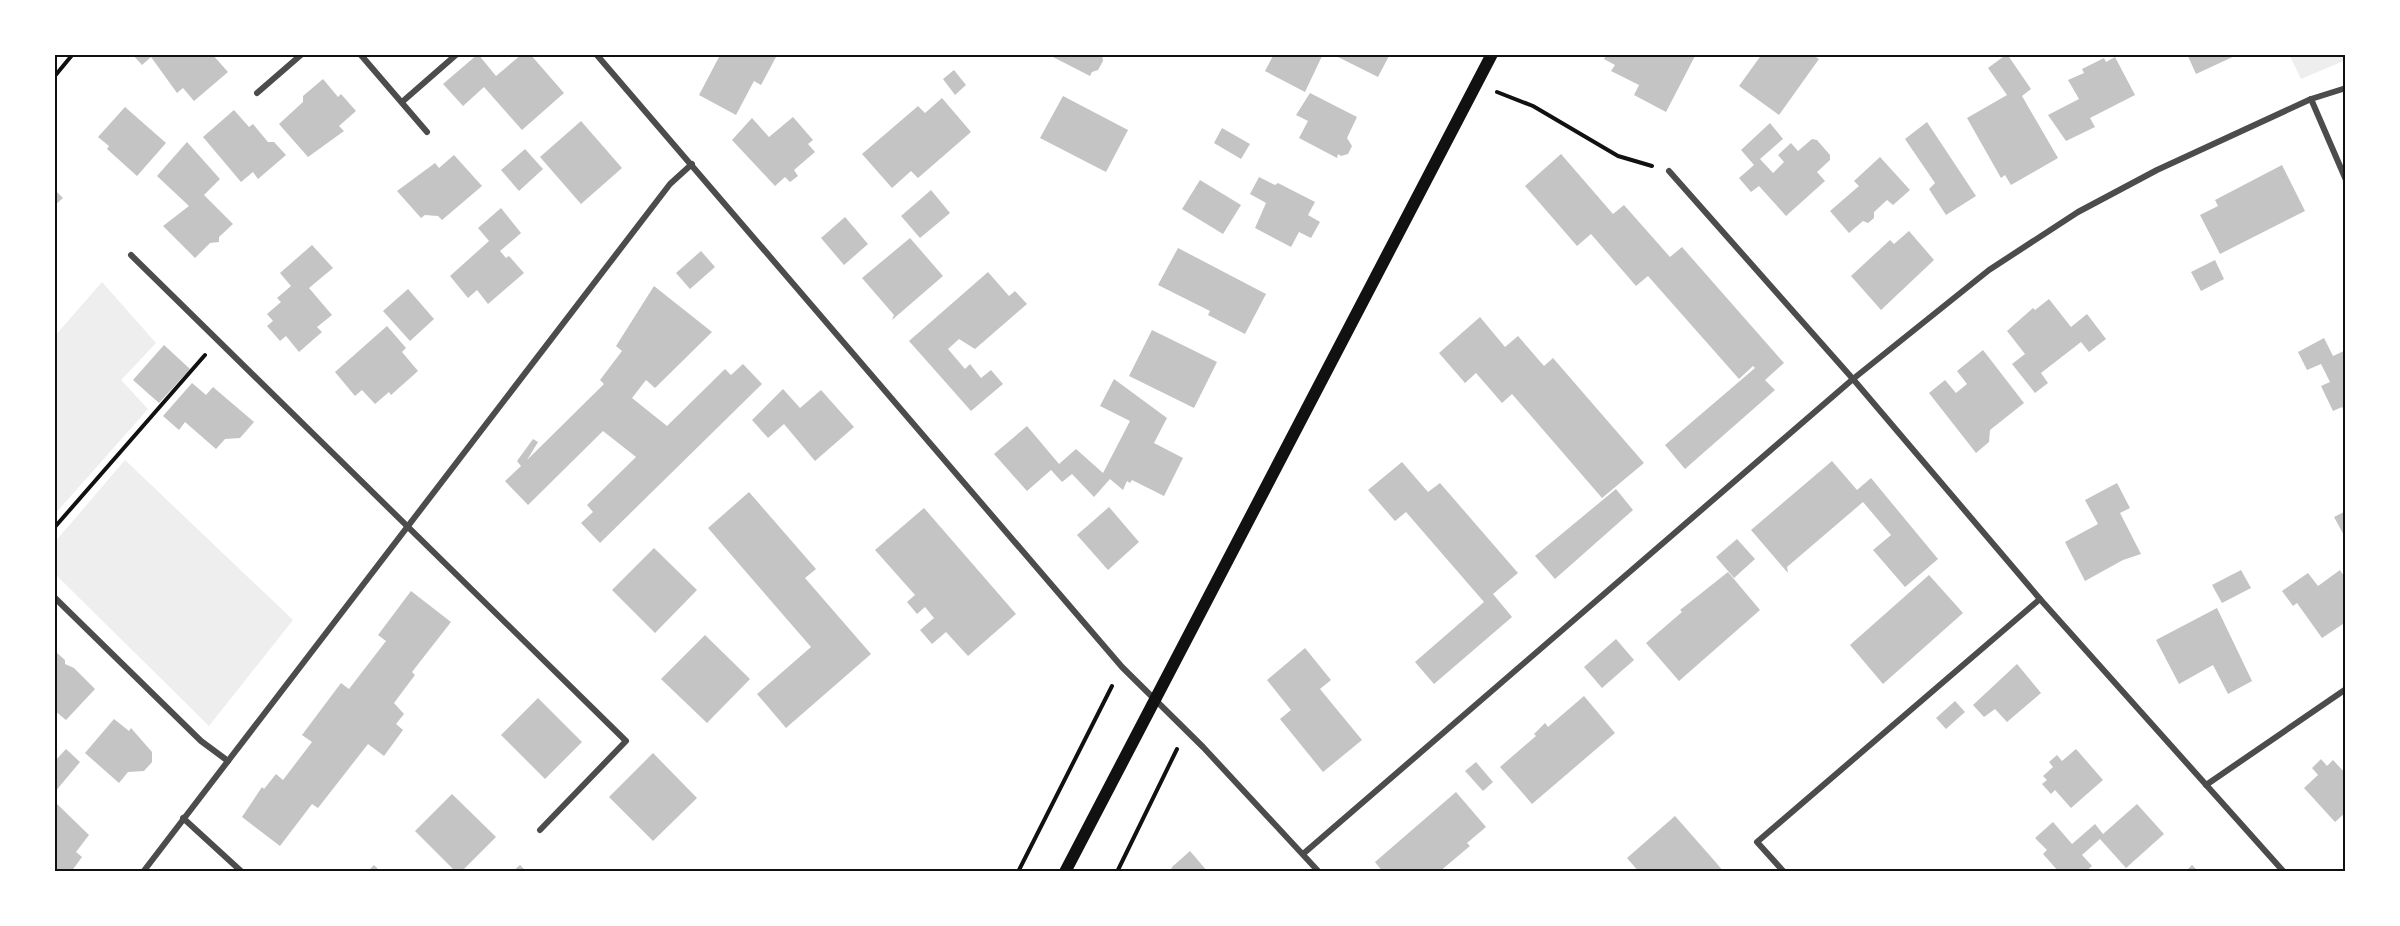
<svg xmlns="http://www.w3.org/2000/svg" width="2400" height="926" font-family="Signika,sans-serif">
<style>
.green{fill:#eee}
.building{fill:#c4c4c4}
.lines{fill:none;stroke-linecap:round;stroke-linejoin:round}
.path{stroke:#111;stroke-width:4}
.minor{stroke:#4c4c4c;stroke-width:6}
.secondary{stroke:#111;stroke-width:12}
.neatline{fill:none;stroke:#111;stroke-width:2}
</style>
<rect width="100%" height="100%" fill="#fff"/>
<g class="green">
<path d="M2289,54H2346V60L2301,79Z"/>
<path d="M102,282L156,343L121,380L148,409L54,515V337Z"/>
<path d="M125,460L293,620L209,726L54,573V543Z"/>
</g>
<g class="building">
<path d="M132,54H212L228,72L194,101L183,88L177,93L151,57L142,65Z"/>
<path d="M478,54L496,76L522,54H530L564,93L522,130L484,87L463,106L443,84Z"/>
<path d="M713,54H771L776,57L761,85L754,81L736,115L699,95L719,57Z"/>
<path d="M1052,54H1102L1103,61L1098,70L1092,72L1090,76L1051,56Z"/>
<path d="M1274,54L1292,55L1323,54L1305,92L1265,71Z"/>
<path d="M1340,54H1390L1378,77L1338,57Z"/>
<path d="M1607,54H1696L1666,112L1634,95L1639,85L1611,71L1615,65L1604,59Z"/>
<path d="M1762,54H1811L1819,59L1779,115L1739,86Z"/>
<path d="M2007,54L2031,89L2022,96L2058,158L2011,185L2005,175L2001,178L1967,118L2007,95L1988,68Z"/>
<path d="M2187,54H2239L2196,74Z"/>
<path d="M2115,57L2135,95L2090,118L2095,127L2066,141L2048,115L2079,99L2068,80L2084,73L2082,69L2104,58L2106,62Z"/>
<path d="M954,70L966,85L955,95L943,79Z"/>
<path d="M323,79L338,97L341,94L356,111L339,126L344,131L308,157L279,124L303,102V96Z"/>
<path d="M1310,93L1357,117L1347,138L1352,146L1348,154L1341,156L1338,154L1337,158L1299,138L1308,121L1296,115Z"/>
<path d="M1063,96L1128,130L1106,172L1040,138Z"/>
<path d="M942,98L971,132L918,178L911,171L892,188L862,154L918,106L925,113Z"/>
<path d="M125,107L166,143L137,176L107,149L109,146L98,137Z"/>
<path d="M234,110L249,127L253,124L268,142H274L286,155L258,179L253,172L241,182L203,137Z"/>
<path d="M793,117L813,140L808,144L815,152L794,170L798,176L790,182L785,177L775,186L732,140L752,118L769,137Z"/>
<path d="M581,121L622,168L581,204L540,157Z"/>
<path d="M1927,122L1976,196L1946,215L1929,189L1935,183L1905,139Z"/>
<path d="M1770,123L1783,139L1760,159L1773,173L1784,162L1778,155L1791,143L1798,151L1812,139L1817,140L1830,155V160L1817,172L1825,181L1786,216L1759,186L1751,192L1739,178L1754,165L1741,150Z"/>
<path d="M1222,128L1250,144L1241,159L1214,143Z"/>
<path d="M187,142L220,179L204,195L233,224L219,237V242L210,243L195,258L163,226L189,206L157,176Z"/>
<path d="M525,149L543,169L519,191L501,170Z"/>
<path d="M1561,154L1613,214L1624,205L1670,257L1682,247L1784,363L1765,380L1775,390L1685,469L1665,445L1755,368L1753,366L1739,379L1648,276L1636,286L1591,234L1577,246L1525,186Z"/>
<path d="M454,155L482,186L442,220L438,216L425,215L421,218L397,191L435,163L439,168Z"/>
<path d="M1880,157L1910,190L1893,205L1887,200L1874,212V218L1868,223L1863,221L1849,233L1830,211L1859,186L1854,181Z"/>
<path d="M2282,165L2305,211L2220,254L2200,215L2218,206L2215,200Z"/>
<path d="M1259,177L1275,185L1278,183L1315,202L1308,215L1320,222L1311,238L1299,232L1291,247L1255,228L1266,203L1250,194Z"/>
<path d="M1200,180L1241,205L1223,234L1182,209Z"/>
<path d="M54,189L63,198L54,206Z"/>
<path d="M931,190L950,213L920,238L901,216Z"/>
<path d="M501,208L521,233L500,251L506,258L509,256L524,273L488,304L477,290L468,298L450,276L489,241L478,228Z"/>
<path d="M845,217L868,244L844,265L821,238Z"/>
<path d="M1909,231L1934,260L1881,310L1851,276L1890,240L1894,244Z"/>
<path d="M910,238L943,276L892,320L894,315L862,278Z"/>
<path d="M312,245L333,268L309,288L332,315L317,327L322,332L299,352L286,336L280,341L267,326L273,321L267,314L281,302L277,298L291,286L280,273Z"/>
<path d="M1178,248L1266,294L1245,334L1208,315L1210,311L1158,285Z"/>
<path d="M701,251L715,267L690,289L676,273Z"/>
<path d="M2215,260L2224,279L2201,291L2191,272Z"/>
<path d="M988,272L1009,296L1015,291L1027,304L975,349L959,339L948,349L965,369L970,364L981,378L991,370L1003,384L971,411L909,341Z"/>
<path d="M654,286L712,332L655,388L646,380L632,398L667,426L725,369L731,375L743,364L762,384L600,543L581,523L593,512L587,505L636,457L603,431L528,505L505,481L521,466L517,461L533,439L538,442L527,460L604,384L600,380L622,351L616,346Z"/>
<path d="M408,289L434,319L410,341L383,311Z"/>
<path d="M2049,299L2071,327L2087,314L2106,339L2089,352L2081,342L2041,373L2048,383L2035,393L2012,364L2025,354L2007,331L2033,308L2035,310Z"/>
<path d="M1480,317L1505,347L1518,336L1544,366L1553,358L1644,463L1602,498L1512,394L1502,403L1476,373L1465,383L1439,353Z"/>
<path d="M387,326L406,348L402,352L418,371L391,395L389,392L375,404L362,390L355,396L335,372Z"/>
<path d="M1152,330L1217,362L1194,408L1129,376Z"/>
<path d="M2324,338L2333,356L2346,350V416L2342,407L2333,411L2321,386L2330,382L2321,364L2307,370L2298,352Z"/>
<path d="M164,345L190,369L159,403L133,380Z"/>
<path d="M1983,350L2024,403L1990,430L1989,442L1976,453L1929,393L1945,380L1956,393L1967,384L1957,371Z"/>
<path d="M1114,379L1167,418L1154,443L1183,458L1164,496L1132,480L1130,483L1127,481L1123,490L1110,479L1094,497L1072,474L1062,482L1051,470L1027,491L994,454L1027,426L1059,464L1076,449L1103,473L1130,421L1100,406Z"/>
<path d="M192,383L206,395L213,387L254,422L240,438L225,439L216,449L185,422L179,430L163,416Z"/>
<path d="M783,389L800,408L821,390L854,427L815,461L784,424L768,438L752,420Z"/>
<path d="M1832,461L1857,490L1871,478L1938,559L1905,587L1873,550L1891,535L1863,502L1787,567L1788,573L1751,530Z"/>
<path d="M1402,462L1428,492L1440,483L1518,573L1493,594L1512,617L1434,684L1415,662L1484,602L1406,512L1395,521L1368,490Z"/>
<path d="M2117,483L2130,508L2120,513L2141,554L2123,560L2085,581L2065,542L2098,524L2085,500Z"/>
<path d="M1616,489L1633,510L1555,579L1535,556Z"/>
<path d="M749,492L816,569L805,578L871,654L786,728L757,694L811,647L708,528Z"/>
<path d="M1109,507L1139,542L1108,570L1077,535Z"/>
<path d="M924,508L1016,614L968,656L946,632L932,644L920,630L934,618L925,607L917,614L907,602L915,595L875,550Z"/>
<path d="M2346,511V539L2334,517Z"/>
<path d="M1737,539L1755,559L1734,578L1716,557Z"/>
<path d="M654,548L697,590L655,633L612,590Z"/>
<path d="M2241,570L2251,588L2222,603L2212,585Z"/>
<path d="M2340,570L2346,579V622L2322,638L2297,603L2293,606L2282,591L2308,573L2318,586Z"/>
<path d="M1728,572L1760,610L1679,681L1646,643L1682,612L1680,610Z"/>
<path d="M1929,575L1963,613L1883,684L1850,645Z"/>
<path d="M411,591L451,622L412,672L415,675L394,703L404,714L396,724L403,730L384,756L368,744L318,808L312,804L280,846L242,817L262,787L264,789L276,774L283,780L312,742L302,735L341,683L349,689L386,641L378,635Z"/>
<path d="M2217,608L2252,681L2228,694L2213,665L2179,684L2156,640Z"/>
<path d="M705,635L750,679L707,723L661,679Z"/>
<path d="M1616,639L1634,660L1602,688L1584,667Z"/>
<path d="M1305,648L1331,680L1320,689L1362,740L1323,772L1280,719L1291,710L1267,680Z"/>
<path d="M57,653L65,660V664L74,668L95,689L66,720L54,710V657Z"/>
<path d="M2017,664L2041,693L2007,722L1995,709L1984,717L1973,705Z"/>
<path d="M1584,696L1615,733L1532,804L1500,767L1536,736L1534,734L1545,723L1548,727Z"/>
<path d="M538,698L582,742L545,779L501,735Z"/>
<path d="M1955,701L1965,712L1946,729L1936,718Z"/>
<path d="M114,719L129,731L131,728L152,752V762L144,771L128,772L119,783L85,753Z"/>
<path d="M66,749L80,762L54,793V762Z"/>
<path d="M2076,749L2103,780L2071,808L2055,790L2051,794L2042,784L2047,780L2043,776L2053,767L2049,762L2057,755L2062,761Z"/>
<path d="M653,753L697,798L653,841L609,797Z"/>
<path d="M2321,759L2327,766L2333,760L2346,774V812L2335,822L2304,788L2318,775L2312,768Z"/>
<path d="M1476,762L1493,782L1483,791L1465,771Z"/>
<path d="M1456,792L1486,827L1467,843L1470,846L1439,872H1383L1375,862Z"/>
<path d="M452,794L496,837L461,872H456L415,831Z"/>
<path d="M57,804L89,835L76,852L82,857L71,872H54V808Z"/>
<path d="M2137,804L2164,834L2126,868L2100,839L2082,855L2092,866L2085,872H2059L2043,854L2047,850L2035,838L2053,822L2072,844L2095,824L2103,834Z"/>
<path d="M1675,816L1712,858L1724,872H1639L1627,858Z"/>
<path d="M1190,851L1208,872H1170L1172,867Z"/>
<path d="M374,865L381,872H367Z"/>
<path d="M520,865L527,872H512Z"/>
<path d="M2192,865L2199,872H2185Z"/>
</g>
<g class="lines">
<g class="path">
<path d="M54,77L73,54"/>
<path d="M1497,92L1533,106L1618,156L1652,166"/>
<path d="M54,528L205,355"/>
<path d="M1018,872L1112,686"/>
<path d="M1117,872L1177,749"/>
</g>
<g class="minor">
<path d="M360,54L427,132"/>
<path d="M596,54L1122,667L1203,747L1319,872"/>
<path d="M257,93L302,54"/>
<path d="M2311,99L2346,180"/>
<path d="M402,102L457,54"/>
<path d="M1669,171L1853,379L2040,599L2284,872"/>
<path d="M131,255L626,741L540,830"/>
<path d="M54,597L201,741L228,761"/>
<path d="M2206,785L2346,689"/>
<path d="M183,818L242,872"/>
<path d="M1303,854L1853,379L1989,270L2078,212L2157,170L2311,99L2346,88"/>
<path d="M143,872L670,184L692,164"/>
<path d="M1784,872L1757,842L2040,599"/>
</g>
<path class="secondary" d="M1065,872L1492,54"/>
</g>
<rect width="2400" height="926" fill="none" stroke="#ffffff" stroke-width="111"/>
<rect x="56" y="56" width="2288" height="814" class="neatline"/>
</svg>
